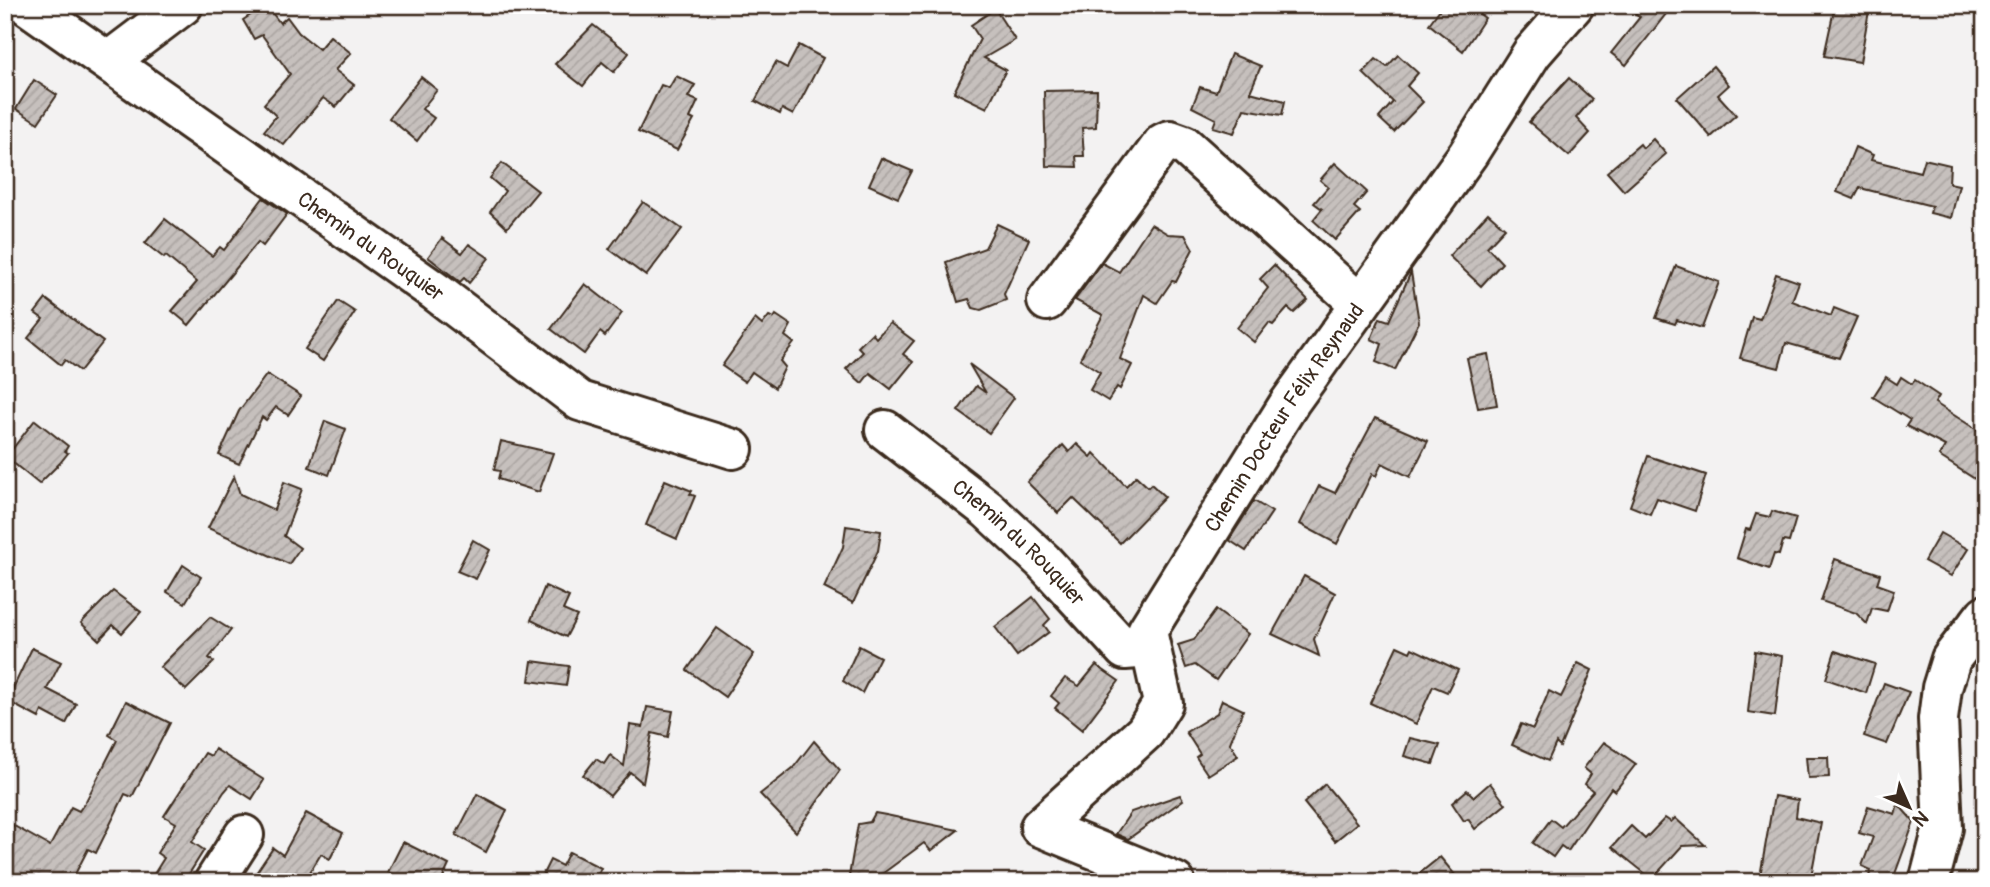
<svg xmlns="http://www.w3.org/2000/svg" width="1990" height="887" font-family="Pangolin,sans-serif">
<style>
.building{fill:url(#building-hatch);stroke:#3b2a1e;stroke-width:2}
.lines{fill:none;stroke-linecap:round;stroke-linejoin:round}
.minor-casing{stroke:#3b2a1e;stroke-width:44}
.minor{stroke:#fff;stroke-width:38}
.labels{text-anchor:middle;stroke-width:6;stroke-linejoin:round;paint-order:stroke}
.street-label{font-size:21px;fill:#3b2a1e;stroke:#fff}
</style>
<defs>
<pattern id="building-hatch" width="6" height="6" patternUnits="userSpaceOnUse" patternTransform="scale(1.75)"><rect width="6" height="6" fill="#c6c0bd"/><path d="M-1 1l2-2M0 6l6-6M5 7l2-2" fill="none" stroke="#aba5a2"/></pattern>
</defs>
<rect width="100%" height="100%" fill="#f3f2f2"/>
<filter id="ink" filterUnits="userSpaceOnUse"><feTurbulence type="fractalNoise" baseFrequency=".0143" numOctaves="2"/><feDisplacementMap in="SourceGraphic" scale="14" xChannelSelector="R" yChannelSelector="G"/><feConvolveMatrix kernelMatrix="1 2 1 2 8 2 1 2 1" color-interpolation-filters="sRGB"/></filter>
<g filter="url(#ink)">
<g class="building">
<path d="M266,5L280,23L287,17L299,33L319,49L330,36L351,53L335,70L354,85L336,107L323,98L284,145L264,131L276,116L264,104L290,74L262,35L254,39L243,20Z"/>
<path d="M1443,5H1467L1485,18L1463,51L1429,24Z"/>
<path d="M1625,5H1673L1626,65L1611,53L1640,17Z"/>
<path d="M1835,5H1870L1860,62L1824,56Z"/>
<path d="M995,9L1015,40L984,58L1006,70L987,108L954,92L980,39L971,25Z"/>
<path d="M593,25L629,53L614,72L602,62L583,86L555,64Z"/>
<path d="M799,45L823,58L793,115L782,109L780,114L755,101L776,62L787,68Z"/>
<path d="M1231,54L1261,66L1250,92L1285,101L1282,115L1244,109L1234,133L1213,127L1216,119L1192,107L1200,87L1216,92Z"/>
<path d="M1398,55L1418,73L1407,86L1423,102L1394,132L1379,118L1393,102L1363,73L1376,59L1387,67Z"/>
<path d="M1713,66L1729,85L1718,95L1736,115L1711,137L1677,98Z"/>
<path d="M676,76L695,85L688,97L698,101L690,118L694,120L677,150L638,132L661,85L669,88Z"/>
<path d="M421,77L437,90L422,109L434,118L417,141L389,118Z"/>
<path d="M1569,78L1592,99L1576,118L1590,133L1569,156L1529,122Z"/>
<path d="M34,80L57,95L38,123L16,109Z"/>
<path d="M1097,90L1096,127L1082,128L1084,156H1076L1077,167L1046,166L1044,91Z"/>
<path d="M1653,139L1666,154L1624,191L1607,172L1640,144L1643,148Z"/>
<path d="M1855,147L1873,155L1871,160L1920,172L1924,159L1950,165L1949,183L1959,185L1951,218L1930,213L1932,206L1860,188L1854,199L1837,192Z"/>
<path d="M881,158L912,171L898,198L869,185Z"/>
<path d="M502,163L538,191L507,228L490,212L505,191L490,178Z"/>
<path d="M1335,163L1367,192L1354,207L1360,212L1335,240L1313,220L1322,209L1314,203L1328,187L1320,180Z"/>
<path d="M263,198L287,214L263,246L258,242L189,325L172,311L197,282L166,256L164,258L145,243L165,219L212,256L220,247L224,250Z"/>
<path d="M643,202L682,229L646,276L609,249Z"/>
<path d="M1488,213L1505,228L1487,247L1502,263L1481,286L1449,256Z"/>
<path d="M997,224L1029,239L1004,294L1006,300L981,310L973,308L969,299L958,302L946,262L985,248Z"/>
<path d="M1151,224L1168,234L1185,235L1193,249L1176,282L1172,281L1157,303L1144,295L1120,359L1132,365L1120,389L1117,387L1108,401L1090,390L1100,372L1080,359L1103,315L1075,300L1102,263L1119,272Z"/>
<path d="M442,238L462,253L469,244L489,258L469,283L464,278L460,282L428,257Z"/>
<path d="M1274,265L1308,300L1294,313L1288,308L1273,325L1269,323L1254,342L1237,328L1268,288L1260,279Z"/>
<path d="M1676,266L1719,282L1702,328L1677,320L1675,324L1656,318Z"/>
<path d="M1411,272L1419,322L1395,370L1376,362L1382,344L1371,339L1380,318L1389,321Z"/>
<path d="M1776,274L1799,282L1792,301L1831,316L1834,308L1857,317L1839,358L1786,343L1779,368L1740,358L1752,317L1760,319Z"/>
<path d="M585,284L622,313L605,336L600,332L584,354L551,329Z"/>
<path d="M46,299L103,342L80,371L65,360L61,365L28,338L43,319L35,313Z"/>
<path d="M338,301L355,312L323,361L305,349Z"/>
<path d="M776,315L791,325L785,336L794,343L780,361L785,367L775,388L752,372L745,382L722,366L755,319L762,325L769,316L774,318Z"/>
<path d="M890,323L914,341L903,354L913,362L891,389L870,373L862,383L846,369L863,352L858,347L872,333L876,338Z"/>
<path d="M1488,354L1497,405L1478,408L1467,358Z"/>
<path d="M969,364L1014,398L989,433L958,411L976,386L986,393Z"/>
<path d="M267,374L301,396L288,415L276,407L266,420L262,417L239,464L219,455L239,411Z"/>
<path d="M1886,377L1897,384L1901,377L1912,384L1915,380L1939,396L1935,403L1985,435V463L1975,479L1939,456L1945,446L1906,426L1910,420L1873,397Z"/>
<path d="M1375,418L1428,441L1410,477L1382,463L1376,476L1372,474L1337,544L1300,524L1319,486L1335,493Z"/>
<path d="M35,420L68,446L65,451L68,453L60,463L39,484L6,457Z"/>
<path d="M325,421L346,429L329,475L309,467Z"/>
<path d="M501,441L553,453L539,492L498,479L500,471L494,470Z"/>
<path d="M1077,444L1091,457L1094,453L1126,486L1136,476L1148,487L1151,484L1165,497L1120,543L1073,498L1058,513L1027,482L1063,445L1069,452Z"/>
<path d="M1648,456L1706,475L1695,511L1657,498L1650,514L1630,506Z"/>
<path d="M234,476L240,494L274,510L284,482L302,489L284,536L300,548L289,564L208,528Z"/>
<path d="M665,480L692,491L690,494L695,496L677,539L646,525Z"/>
<path d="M1254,501L1272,512L1246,551L1229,540Z"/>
<path d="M1772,511L1796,518L1789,542L1783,541L1779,555L1774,554L1769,569L1737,558L1746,529L1750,530L1756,514L1770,517Z"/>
<path d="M846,526L881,531L878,551L853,603L824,588L843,547Z"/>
<path d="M1940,533L1968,549L1951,576L1924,561Z"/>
<path d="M473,540L490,550L476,579L457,571Z"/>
<path d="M1835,559L1880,574L1877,584L1894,590L1887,611L1872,608L1867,624L1856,613L1821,601Z"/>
<path d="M183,565L201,577L185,603L167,592Z"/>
<path d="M1304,576L1335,593L1314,639L1319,656L1272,634Z"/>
<path d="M545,586L569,597L563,610L577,616L566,637L531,620Z"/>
<path d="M113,591L141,612L122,633L113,625L99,640L81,623Z"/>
<path d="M1033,597L1050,619L1044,625L1049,632L1017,656L995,627Z"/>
<path d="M1216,610L1248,634L1216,680L1195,665L1186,668L1178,645L1194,640Z"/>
<path d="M210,617L231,630L209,658L214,662L186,690L160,667Z"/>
<path d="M717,628L754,654L725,697L687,670Z"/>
<path d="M859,646L880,657L862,693L843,681Z"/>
<path d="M1397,646L1410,652L1412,648L1458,670L1447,692L1433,686L1416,724L1370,703Z"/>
<path d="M32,648L61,662L47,689L76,704L66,724L42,711L39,718L7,701Z"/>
<path d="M1755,651L1782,656L1775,716L1748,712Z"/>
<path d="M1835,651L1875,664L1866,693L1826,679Z"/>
<path d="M532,661L569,666L566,686L529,681Z"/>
<path d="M1578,663L1592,670L1560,747L1556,743L1548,761L1512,745L1521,724L1533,729L1549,691L1561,697Z"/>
<path d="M1096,665L1119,681L1082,730L1055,708L1059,703L1051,696L1065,678L1079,686Z"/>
<path d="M1884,683L1909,692L1887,744L1864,736Z"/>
<path d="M1222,700L1243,710L1230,743L1238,756L1208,775L1196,757L1200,754L1186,732L1217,713Z"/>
<path d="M126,701L170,723L132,797L125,794L96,853L88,849L71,882H5V821L50,846L71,807L79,811L86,801L117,740L109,735Z"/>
<path d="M647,707L673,711L668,737L652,733L643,783L630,772L610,796L583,775L596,759L604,764L610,755L624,766L630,725L643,727Z"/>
<path d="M1410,738L1440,745L1433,764L1404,756Z"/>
<path d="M814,741L840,770L796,832L760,794L793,768Z"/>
<path d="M1604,742L1636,764L1615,791L1611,788L1568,851L1561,846L1553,857L1533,843L1551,819L1561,827L1593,791L1585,784L1591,774L1584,768Z"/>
<path d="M215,749L264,780L252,799L230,785L224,792L192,842L204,850L184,882H149L164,858L157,853L176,823L164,816L205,753L211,756Z"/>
<path d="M1806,757H1828L1829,777L1808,778Z"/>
<path d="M1490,783L1506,804L1475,829L1468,819L1464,821L1452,803L1467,790L1474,797Z"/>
<path d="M1325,784L1357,823L1335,841L1304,803Z"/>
<path d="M477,794L507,810L486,852L456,835Z"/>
<path d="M1180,795L1183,800L1128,839L1116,834L1131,812Z"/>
<path d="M1774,796L1798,800L1796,817L1821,823L1810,882H1759Z"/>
<path d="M1898,804L1914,822L1892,882H1867L1871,870L1862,866L1873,837L1859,833L1868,806L1895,814Z"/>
<path d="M306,813L343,833L330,859L321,854L304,882H270L256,873L273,848L283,855Z"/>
<path d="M875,813L886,815L958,830L931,851L924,843L871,882H848L858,824L870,822Z"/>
<path d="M1665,818L1671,822L1675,818L1705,845L1682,846L1652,879L1612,847L1631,826L1645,839Z"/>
<path d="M403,842L449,865L441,882H407L388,872Z"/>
<path d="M569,852L601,868L594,882H539L550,860L562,866Z"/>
<path d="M1440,857L1461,882H1409Z"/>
</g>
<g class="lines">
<defs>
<g id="minor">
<path id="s1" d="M27,5L436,292L580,401L733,449"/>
<path d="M109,61L183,5"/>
<path d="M1047,301L1163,143L1170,140L1184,145L1360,304"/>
<path id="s2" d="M885,430L987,509L1043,561L1125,650L1150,648"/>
<path d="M214,882L244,835"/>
<path id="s3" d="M1175,882L1040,827L1145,732L1163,703L1147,631L1290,402L1468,154L1532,53L1574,5"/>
<path d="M1929,882L1943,828L1938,719L1942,688L1951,659L1985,615"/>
</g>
</defs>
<use href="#minor" class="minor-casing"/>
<use href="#minor" class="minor"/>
</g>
</g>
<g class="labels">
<g class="street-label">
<text dy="7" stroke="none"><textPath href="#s1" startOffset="420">Chemin du Rouquier</textPath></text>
<text dy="7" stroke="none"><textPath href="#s3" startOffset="649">Chemin Docteur Félix Reynaud</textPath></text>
<text dy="7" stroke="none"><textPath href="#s2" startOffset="175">Chemin du Rouquier</textPath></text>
</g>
</g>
<rect width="1990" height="887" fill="none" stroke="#fff" stroke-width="28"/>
<rect x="14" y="14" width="1962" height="859" fill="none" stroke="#3b2a1e" stroke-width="2.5" filter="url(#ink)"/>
<g transform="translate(1909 807) rotate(135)" stroke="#ffffff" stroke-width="5" paint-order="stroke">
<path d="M0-5L12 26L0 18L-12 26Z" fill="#3b2a1e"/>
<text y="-10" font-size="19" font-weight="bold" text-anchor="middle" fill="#3b2a1e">N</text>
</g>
</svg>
